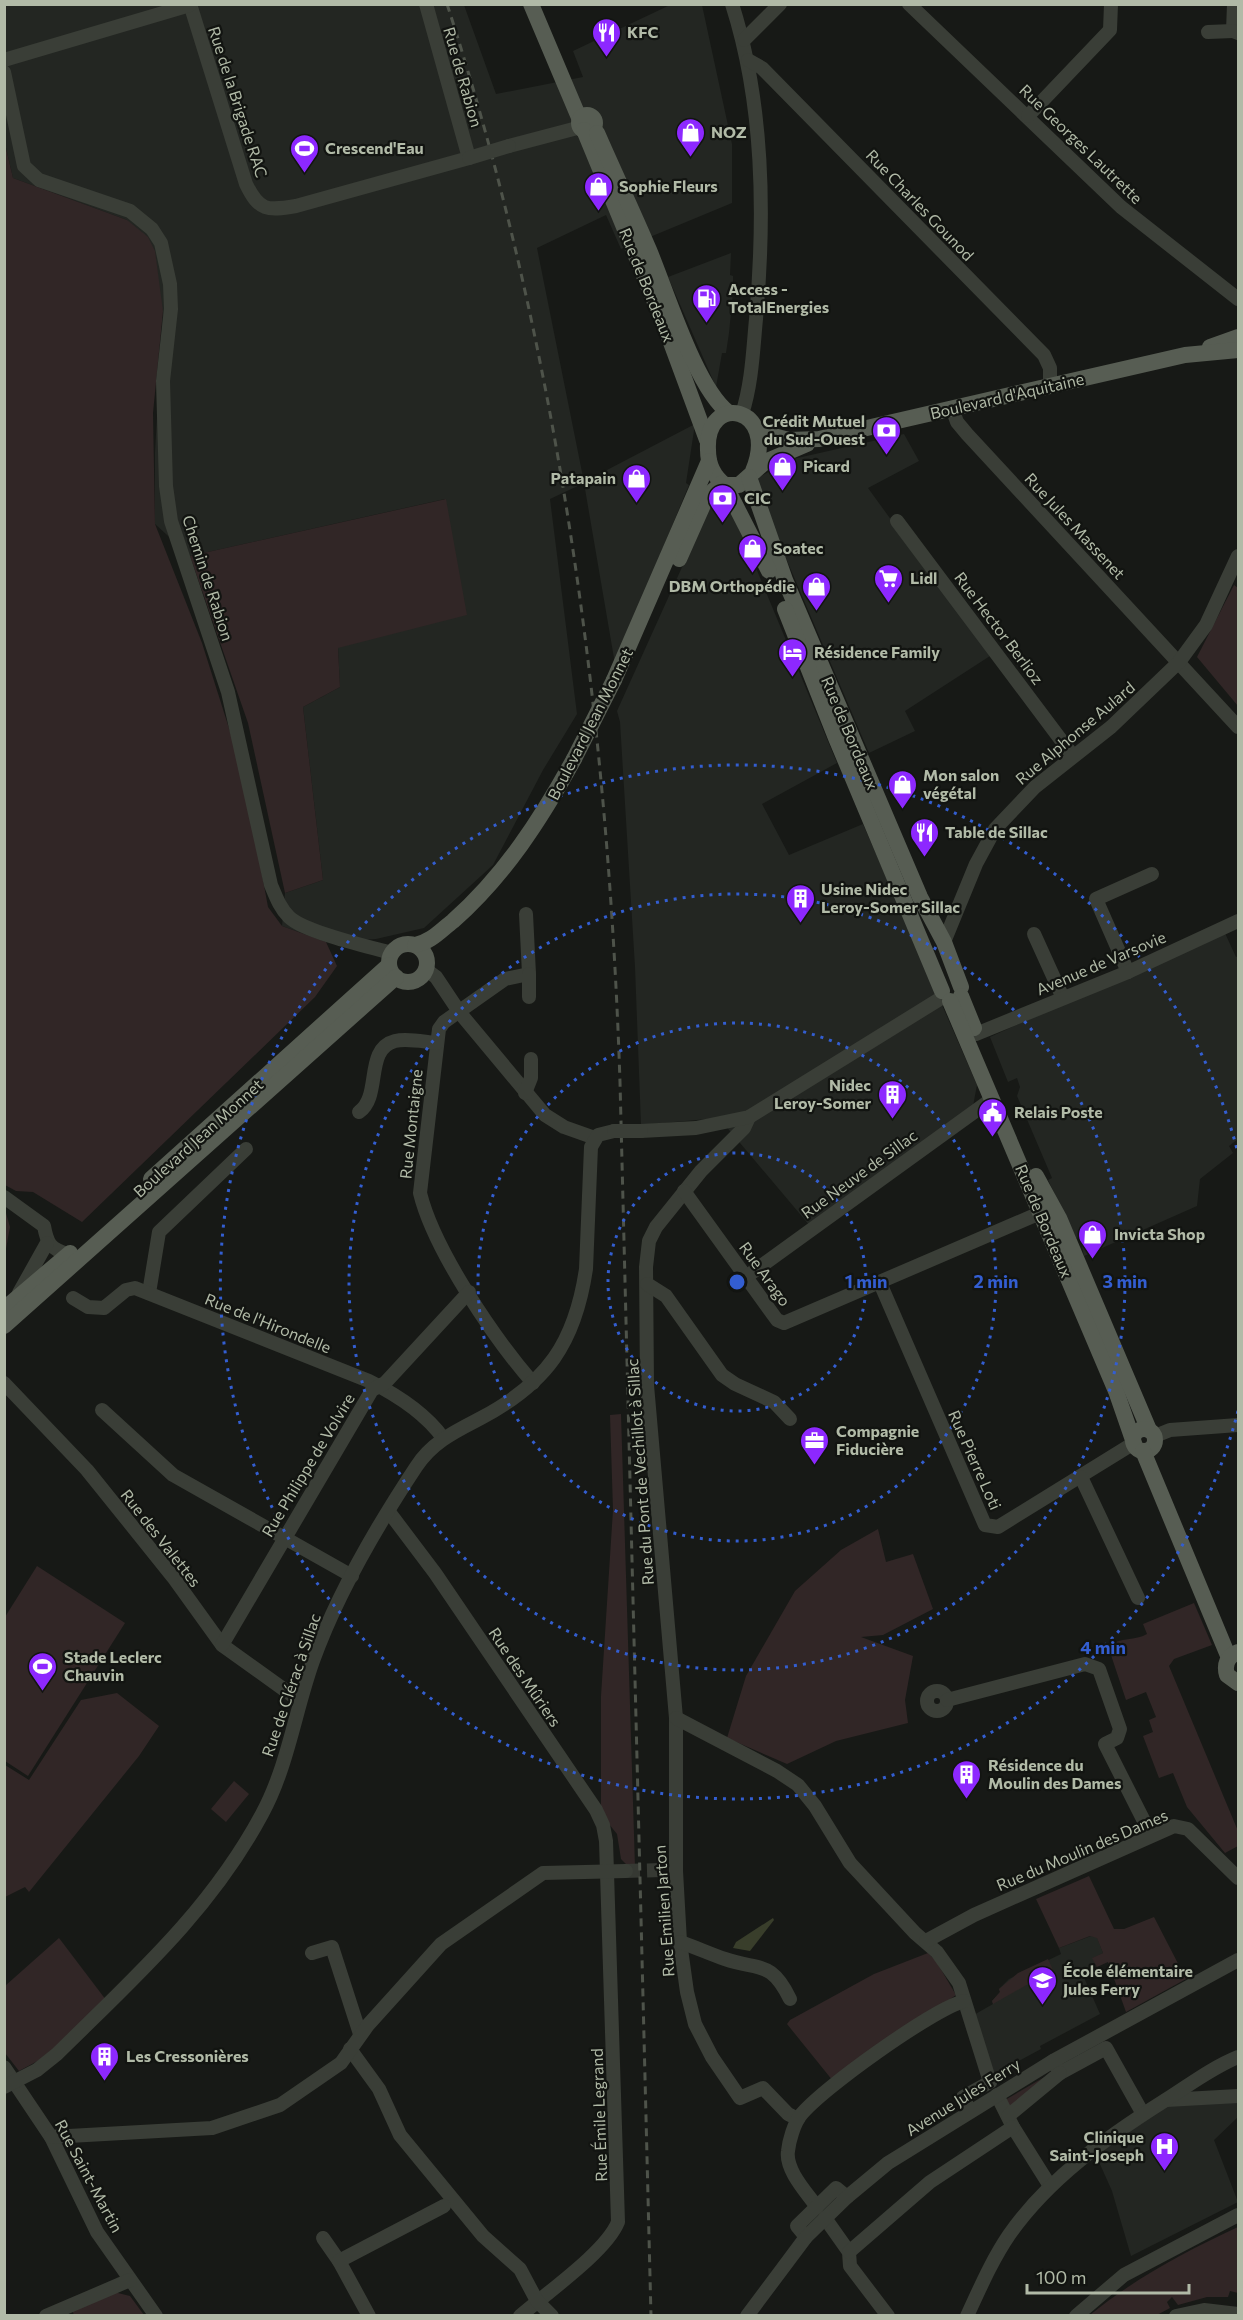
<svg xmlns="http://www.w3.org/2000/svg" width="1243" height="2320" font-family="Commissioner,sans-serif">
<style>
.built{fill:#232622}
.green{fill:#312626}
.water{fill:#393e2b}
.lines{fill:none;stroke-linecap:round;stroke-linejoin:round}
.minor-tunnel{stroke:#363933;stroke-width:14;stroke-dasharray:14 7;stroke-linecap:butt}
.minor{stroke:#3a3e37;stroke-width:14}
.major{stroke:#575d53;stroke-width:16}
.rail{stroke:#4e534a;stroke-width:3;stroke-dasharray:8 6;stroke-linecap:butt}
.minor-bridge{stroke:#3a3e37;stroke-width:14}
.major-bridge{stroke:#575d53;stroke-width:16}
.ring{fill:none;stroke:#335ed1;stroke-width:3;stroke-dasharray:3 6}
.labels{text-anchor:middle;stroke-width:4.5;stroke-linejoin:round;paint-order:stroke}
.poi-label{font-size:16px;font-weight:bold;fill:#b1baa7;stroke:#121411;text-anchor:start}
.street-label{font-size:16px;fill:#b1baa7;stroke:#121411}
.centre{fill:#335ed1;stroke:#121411;stroke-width:3}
.ring-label{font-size:18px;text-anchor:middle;font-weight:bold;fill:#335ed1;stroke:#121411;stroke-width:4.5;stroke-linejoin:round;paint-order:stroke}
</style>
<rect width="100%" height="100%" fill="#171916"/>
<g class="built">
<path d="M4,5H464L496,94L583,77L573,51L670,5H702L732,144V203L621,249L606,215L537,248L584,482L695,424L686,483L689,485L615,664L584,483L550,499L577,714L543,770L493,865L424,928L376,939L326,942L282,926L285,893L323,880L303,707L340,687L338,648L445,499L190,556L155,524V452L163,311L127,220L13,178L4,140Z"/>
<path d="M731,253L730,275L733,276V292L729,333L726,353H722L716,387L668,277Z"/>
<path d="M904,434L919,461L868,488L990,656L905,711L915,731L869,753L756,488L759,477L793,459Z"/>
<path d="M711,503H729L837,763L762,804L789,855L863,824L977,1085L973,1106L810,1226L719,1118L641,1125L635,967L620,722L617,711Z"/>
<path d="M1224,931L1236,957L1238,956V1139L1229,1146L1233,1153L1200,1179L1197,1206L1084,1256L1080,1237L1076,1238L1048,1180L1052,1178L1017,1096L1020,1087L1017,1078L1008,1082L990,1037Z"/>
<path d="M1091,1936L1097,1937L1103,1953L1093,1958L1097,1967L1082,1973L1100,2014L1040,2046L1041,2049L993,2075L972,2016L993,2004L992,2001L1000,1992L999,1989L1009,1979L1061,1954L1059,1948Z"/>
<path d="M1238,2099V2117L1214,2140L1238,2202L1131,2256L1112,2191L1095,2153L1167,2104Z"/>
</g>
<g class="green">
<path d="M4,140L13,178L127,220L148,237L155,251L163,311L153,413L155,524L202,643L234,744L253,826L268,907L282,926L326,942L337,966L315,997L82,1222L33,1192L16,1191L5,1185Z"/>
<path d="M446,499L467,615L338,648L340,687L303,707L323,880L285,893L248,723L190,556Z"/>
<path d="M1234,585L1238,588V706L1197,657Z"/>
<path d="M4,1206L10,1227L5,1254H4Z"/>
<path d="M621,1414L635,1867L628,1866L621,1859L617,1834L601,1814V1696L613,1510L610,1415Z"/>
<path d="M878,1529L886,1562L913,1554L933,1609L883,1635L861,1637L913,1656L905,1700L908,1723L836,1741L787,1764L727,1738L746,1676L795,1591L841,1550Z"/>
<path d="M37,1566L125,1623L28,1776L5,1761V1617Z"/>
<path d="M1194,1603L1212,1645L1174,1659L1169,1666L1238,1831V1846L1225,1853L1187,1807L1173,1773L1159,1778L1143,1736L1153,1732L1149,1720L1156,1717L1146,1692L1126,1700L1108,1646C1121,1637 1135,1641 1147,1634L1143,1624Z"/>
<path d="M117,1693L159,1726L139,1756L29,1892L25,1887L5,1897V1765L29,1780L81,1700Z"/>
<path d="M234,1781L249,1794L226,1822L211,1809Z"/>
<path d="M1089,1876L1114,1929H1124L1154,1917L1186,1979L1126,2012L1108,1962L1097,1967L1092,1958L1103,1953L1097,1938L1090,1936L1059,1948L1036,1899Z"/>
<path d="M59,1938L106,2000L45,2057L19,2071L5,2053V1986Z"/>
<path d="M928,1953L936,1961L956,1995L833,2081L787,2024L790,2020L874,1974Z"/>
<path d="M1048,1959L1053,1970L993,2004L992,2001L1000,1992L999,1989L1018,1973Z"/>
<path d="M1048,2075L1009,2111L1005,2100Z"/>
<path d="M1238,2227V2293L1230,2291L1228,2297H1207L1178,2305L1172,2297L1167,2302L1170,2308L1157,2315H1090C1134,2279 1186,2251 1238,2227Z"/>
<path d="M114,2292L130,2296L144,2315H74L72,2310Z"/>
</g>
<path class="water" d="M773,1918L774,1920L750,1951L733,1948L736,1942Z"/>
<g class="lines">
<path class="minor-tunnel" d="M626,1871L661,1870"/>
<g class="minor">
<path d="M190,4L246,184C259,211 267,211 296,206L469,158L426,4"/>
<path d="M732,4C764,104 765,215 756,319C753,350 752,383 742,414"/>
<path d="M909,4L1121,207L1238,299"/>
<path d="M1234,4L1233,31L1238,33"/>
<path d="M1208,32L1233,31"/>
<path d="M744,40L780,4"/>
<path d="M4,60L190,5"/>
<path d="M748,60L762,68L1044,355L1050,368V386"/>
<path d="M4,72L24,166L39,180L130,211L152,229L161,243L170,284L171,309L163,381L166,486L171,521L228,692L271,885C276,897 280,908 289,917C304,932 369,947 392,953"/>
<path d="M1028,116L1110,30L1111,4"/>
<path d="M509,146L581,127"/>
<path d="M952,408L957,422L967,434L1238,727"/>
<path d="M897,521L1073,756"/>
<path d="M526,914L529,974L505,979L444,1022L439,1029L420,1193C434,1250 494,1338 533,1383"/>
<path d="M1034,934L1063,998"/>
<path d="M944,942L976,864L995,829L1035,787L1111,727L1179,662L1206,625L1238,556"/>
<path d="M425,969L436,977L460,1013L545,1115L564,1127L595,1138"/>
<path d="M1128,972L1096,899L1152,874"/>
<path d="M529,974V997"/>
<path d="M976,1034L1128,972L1238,921"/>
<path d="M525,1093L531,1078V1059"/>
<path d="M359,1112C382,1096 364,1049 395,1041C408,1038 424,1042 437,1043"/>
<path d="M749,1117L744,1128L701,1171L656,1227L649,1241L646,1267L647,1385L676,1718V1871L680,1942L687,1992L695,2024L712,2057L740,2098L763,2088L788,2114L798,2119"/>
<path d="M641,1131L696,1128L749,1117L943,997"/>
<path d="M684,1191L777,1320L784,1323L1040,1213"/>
<path d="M4,1197L44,1226C47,1243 50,1249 68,1254"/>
<path d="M746,1277L992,1099"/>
<path d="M880,1283L985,1525L998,1527L1134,1443"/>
<path d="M647,1284L666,1296L722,1375L735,1384L774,1402L790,1419"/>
<path d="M19,1293L47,1243"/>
<path d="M149,1293L159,1232L246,1149"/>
<path d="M73,1298L88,1307L104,1308L126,1290L135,1288L369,1381C395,1394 426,1414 443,1438"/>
<path d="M4,1383L87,1470L173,1577L222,1645L300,1701"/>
<path d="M102,1410L173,1475L352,1576"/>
<path d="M1155,1436L1170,1430L1238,1425"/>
<path d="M1081,1477L1138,1598"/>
<path d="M389,1512L435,1573L596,1810L603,1825L606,1841L618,2222C606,2252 545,2294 520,2316"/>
<path d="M222,1645L372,1390L385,1383L469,1292"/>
<circle cx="937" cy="1701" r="10"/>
<path d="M947,1700L1085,1664L1099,1669L1120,1729L1117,1738L1105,1744L1151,1835"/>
<path d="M676,1718L777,1771L798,1785L815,1806L850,1863L915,1933L937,1952L959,1983L990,2082L963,2097L970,2111"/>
<path d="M926,1941L974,1915L1174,1826L1188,1829L1238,1878"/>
<path d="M680,1942C695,1947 710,1954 725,1959C760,1971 771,1960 790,1999"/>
<path d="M312,1953L332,1947L360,2034"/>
<path d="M350,2049L379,2089L400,2135L483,2236L520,2269L537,2301L552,2316"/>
<path d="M1053,2061L1060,2073L1106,2048L1143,2114"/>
<path d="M4,2067L51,2137L97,2232L156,2316"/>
<path d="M4,2087L37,2070L57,2054C134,1978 210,1911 262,1814C288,1766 295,1711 313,1661C337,1594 377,1526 416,1467C432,1442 456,1431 481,1418C547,1383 575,1343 586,1269L591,1147L598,1135L614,1131"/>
<path d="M997,2095L1013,2127L1050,2186"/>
<path d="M1166,2100L1238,2096"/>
<path d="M1008,2116L1060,2073"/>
<path d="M51,2137L212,2128L280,2105L341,2063L368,2025L441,1944L543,1873L626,1871"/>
<path d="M817,2207C807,2193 785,2170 788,2151C789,2141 794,2124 800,2116C821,2089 932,2010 964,2001"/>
<path d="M825,2218L849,2252L850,2266L888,2316"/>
<path d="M806,2237L797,2226L836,2188L847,2197"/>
<path d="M323,2238L339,2261"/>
<path d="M849,2252L930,2182L1013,2127"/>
<path d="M46,2316L130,2280"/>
<path d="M369,2316L339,2261L444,2206"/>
<path d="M747,2316L806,2237L847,2197L888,2163L1053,2061L1238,1960"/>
<path d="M967,2316C980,2288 992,2260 1009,2235C1048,2179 1107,2137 1164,2101C1188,2086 1211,2068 1238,2057"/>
<path d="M1076,2316L1124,2275L1238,2215"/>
<path d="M1176,2316L1204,2310L1238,2314"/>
</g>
<g class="major">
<path d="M531,4L580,120"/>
<circle cx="587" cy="123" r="8"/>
<path d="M584,130L666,329L707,440"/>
<path d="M597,133C614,172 632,210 649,250C666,290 696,389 729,413"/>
<path d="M1210,347L1238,337"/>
<path d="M758,432L789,440L819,439L1185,355L1238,350"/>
<path d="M753,471C780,406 705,391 708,450C708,465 713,476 725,485H739L765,462L807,444"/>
<path d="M749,477L785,580L920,897L944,942L961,987"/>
<path d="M725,485L769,571"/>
<path d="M679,559L707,496L722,483"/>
<path d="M785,609L836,738L942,991"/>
<path d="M614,680L709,461"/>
<circle cx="408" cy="963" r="19"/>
<path d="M415,945C431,942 440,931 453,921C505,875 541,819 574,759"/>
<path d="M961,996L974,1028"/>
<path d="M950,1001L1116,1391L1134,1443"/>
<path d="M1036,1176L1059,1218L1149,1430"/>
<path d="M151,1179L389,965"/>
<path d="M4,1309L70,1253"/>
<path d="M4,1326L396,977"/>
<circle cx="1144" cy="1440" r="11"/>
<path d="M1143,1451L1229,1658"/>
<path d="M1238,1652C1227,1656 1224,1665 1227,1675L1238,1683"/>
</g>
<path class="rail" d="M447,4C559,349 608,721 620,1082L651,2316"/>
<g class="minor-bridge">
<path d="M469,158L509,146"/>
<path d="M614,1131H641"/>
</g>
<path class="major-bridge" d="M574,759L614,680"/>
</g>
<g class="ring">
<circle cx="737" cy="1282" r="129"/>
<circle cx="737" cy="1282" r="259"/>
<circle cx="737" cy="1282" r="388"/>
<path d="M1238 1411A517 517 0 1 1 1238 1153"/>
</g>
<defs>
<symbol id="restaurant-pin" viewBox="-11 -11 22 30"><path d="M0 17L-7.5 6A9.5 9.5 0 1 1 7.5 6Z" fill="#8d28ff" stroke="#121411"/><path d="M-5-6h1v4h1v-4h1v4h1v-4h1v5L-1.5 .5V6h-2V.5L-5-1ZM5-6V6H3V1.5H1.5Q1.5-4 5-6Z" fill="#fff"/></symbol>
<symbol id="shop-pin" viewBox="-11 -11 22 30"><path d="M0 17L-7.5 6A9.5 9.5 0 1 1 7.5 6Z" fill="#8d28ff" stroke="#121411"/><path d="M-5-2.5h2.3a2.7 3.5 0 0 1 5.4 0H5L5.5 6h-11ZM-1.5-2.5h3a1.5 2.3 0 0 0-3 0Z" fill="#fff"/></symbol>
<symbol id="stadium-pin" viewBox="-11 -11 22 30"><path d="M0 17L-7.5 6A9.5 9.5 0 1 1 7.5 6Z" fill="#8d28ff" stroke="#121411"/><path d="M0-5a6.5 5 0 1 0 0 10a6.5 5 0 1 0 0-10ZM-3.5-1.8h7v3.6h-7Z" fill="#fff"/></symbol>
<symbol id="fuel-pin" viewBox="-11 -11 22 30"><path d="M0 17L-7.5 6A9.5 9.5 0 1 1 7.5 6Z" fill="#8d28ff" stroke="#121411"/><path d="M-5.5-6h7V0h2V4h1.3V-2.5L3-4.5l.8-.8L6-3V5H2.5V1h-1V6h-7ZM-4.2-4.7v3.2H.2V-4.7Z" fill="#fff"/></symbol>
<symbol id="bank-pin" viewBox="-11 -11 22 30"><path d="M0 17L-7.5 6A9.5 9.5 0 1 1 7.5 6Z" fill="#8d28ff" stroke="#121411"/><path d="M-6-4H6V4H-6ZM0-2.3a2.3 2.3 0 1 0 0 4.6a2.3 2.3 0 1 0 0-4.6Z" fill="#fff"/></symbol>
<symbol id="supermarket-pin" viewBox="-11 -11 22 30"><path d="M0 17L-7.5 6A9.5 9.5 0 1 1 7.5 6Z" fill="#8d28ff" stroke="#121411"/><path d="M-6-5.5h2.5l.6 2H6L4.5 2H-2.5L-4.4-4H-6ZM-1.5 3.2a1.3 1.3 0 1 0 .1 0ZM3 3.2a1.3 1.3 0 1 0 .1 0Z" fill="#fff"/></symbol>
<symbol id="hotel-pin" viewBox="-11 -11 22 30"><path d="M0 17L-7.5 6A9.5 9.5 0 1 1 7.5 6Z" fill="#8d28ff" stroke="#121411"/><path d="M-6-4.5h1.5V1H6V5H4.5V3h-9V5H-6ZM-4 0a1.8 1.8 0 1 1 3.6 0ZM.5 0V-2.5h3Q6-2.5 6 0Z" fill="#fff"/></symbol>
<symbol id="building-pin" viewBox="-11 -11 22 30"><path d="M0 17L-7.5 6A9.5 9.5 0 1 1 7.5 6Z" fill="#8d28ff" stroke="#121411"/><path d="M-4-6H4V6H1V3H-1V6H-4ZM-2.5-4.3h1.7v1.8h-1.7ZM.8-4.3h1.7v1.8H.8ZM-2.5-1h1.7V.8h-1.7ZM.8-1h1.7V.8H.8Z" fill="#fff"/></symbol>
<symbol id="civic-pin" viewBox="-11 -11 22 30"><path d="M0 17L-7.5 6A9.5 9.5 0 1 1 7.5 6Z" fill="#8d28ff" stroke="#121411"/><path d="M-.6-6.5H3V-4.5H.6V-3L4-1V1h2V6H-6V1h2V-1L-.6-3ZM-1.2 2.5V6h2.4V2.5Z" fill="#fff"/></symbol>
<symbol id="office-pin" viewBox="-11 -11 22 30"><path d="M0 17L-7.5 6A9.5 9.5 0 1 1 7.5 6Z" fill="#8d28ff" stroke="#121411"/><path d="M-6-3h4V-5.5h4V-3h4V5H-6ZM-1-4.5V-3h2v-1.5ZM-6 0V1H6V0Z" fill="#fff"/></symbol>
<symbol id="school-pin" viewBox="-11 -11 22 30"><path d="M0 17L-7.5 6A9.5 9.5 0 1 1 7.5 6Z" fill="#8d28ff" stroke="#121411"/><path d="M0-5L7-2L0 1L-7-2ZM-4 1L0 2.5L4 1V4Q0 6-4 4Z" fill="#fff"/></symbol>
<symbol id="hospital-pin" viewBox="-11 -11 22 30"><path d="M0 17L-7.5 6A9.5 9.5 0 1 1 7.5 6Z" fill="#8d28ff" stroke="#121411"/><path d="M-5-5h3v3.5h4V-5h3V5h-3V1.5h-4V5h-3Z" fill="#fff"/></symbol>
</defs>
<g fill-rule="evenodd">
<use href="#restaurant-pin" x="590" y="16" width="33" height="45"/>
<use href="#shop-pin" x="674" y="116" width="33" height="45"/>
<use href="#stadium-pin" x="288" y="132" width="33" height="45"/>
<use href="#shop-pin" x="582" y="170" width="33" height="45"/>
<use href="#fuel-pin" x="690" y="282" width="33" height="45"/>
<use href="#bank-pin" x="870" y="414" width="33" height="45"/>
<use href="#shop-pin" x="766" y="450" width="33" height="45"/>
<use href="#shop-pin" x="620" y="462" width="33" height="45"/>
<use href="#bank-pin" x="706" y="482" width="33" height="45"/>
<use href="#shop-pin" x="736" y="532" width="33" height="45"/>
<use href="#supermarket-pin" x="872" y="562" width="33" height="45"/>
<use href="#shop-pin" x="800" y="570" width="33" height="45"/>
<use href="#hotel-pin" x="776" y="636" width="33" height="45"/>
<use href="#shop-pin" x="886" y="768" width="33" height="45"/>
<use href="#restaurant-pin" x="908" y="816" width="33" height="45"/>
<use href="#building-pin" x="784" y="882" width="33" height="45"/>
<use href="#building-pin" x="876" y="1078" width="33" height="45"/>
<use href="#civic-pin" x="976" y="1096" width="33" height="45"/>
<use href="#shop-pin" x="1076" y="1218" width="33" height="45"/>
<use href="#office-pin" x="798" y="1424" width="33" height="45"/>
<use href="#stadium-pin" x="26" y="1650" width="33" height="45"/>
<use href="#building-pin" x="950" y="1758" width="33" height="45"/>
<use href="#school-pin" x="1026" y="1964" width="33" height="45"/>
<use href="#building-pin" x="88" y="2040" width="33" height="45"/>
<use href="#hospital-pin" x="1148" y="2130" width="33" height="45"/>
</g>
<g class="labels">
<g class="poi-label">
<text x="627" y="38">KFC</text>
<text x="711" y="138">NOZ</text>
<text x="325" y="154">Crescend'Eau</text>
<text x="619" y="192">Sophie Fleurs</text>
<text x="728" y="295">Access -<tspan x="728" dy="18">TotalEnergies</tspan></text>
<text x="865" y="427" text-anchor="end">Crédit Mutuel<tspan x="865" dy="18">du Sud-Ouest</tspan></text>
<text x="803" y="472">Picard</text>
<text x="616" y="484" text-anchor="end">Patapain</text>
<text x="744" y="504">CIC</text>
<text x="773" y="554">Soatec</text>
<text x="910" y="584">Lidl</text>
<text x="795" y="592" text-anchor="end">DBM Orthopédie</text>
<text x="814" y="658">Résidence Family</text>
<text x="923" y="781">Mon salon<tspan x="923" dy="18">végétal</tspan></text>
<text x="945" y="838">Table de Sillac</text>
<text x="821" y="895">Usine Nidec<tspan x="821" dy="18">Leroy-Somer Sillac</tspan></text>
<text x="871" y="1091" text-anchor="end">Nidec<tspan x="871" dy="18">Leroy-Somer</tspan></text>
<text x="1014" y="1118">Relais Poste</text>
<text x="1114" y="1240">Invicta Shop</text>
<text x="836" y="1437">Compagnie<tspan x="836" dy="18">Fiducière</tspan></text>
<text x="64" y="1663">Stade Leclerc<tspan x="64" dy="18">Chauvin</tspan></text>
<text x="988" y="1771">Résidence du<tspan x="988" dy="18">Moulin des Dames</tspan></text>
<text x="1063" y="1977">École élémentaire<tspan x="1063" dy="18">Jules Ferry</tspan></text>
<text x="126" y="2062">Les Cressonières</text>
<text x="1144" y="2143" text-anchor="end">Clinique<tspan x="1144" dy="18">Saint-Joseph</tspan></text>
</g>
<g class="street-label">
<text transform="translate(463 77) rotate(74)" y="6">Rue de Rabion</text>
<text transform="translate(238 102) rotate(72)" y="6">Rue de la Brigade RAC</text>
<text transform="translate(1081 144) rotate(44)" y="6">Rue Georges Lautrette</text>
<text transform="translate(920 205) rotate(46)" y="6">Rue Charles Gounod</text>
<text transform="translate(647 285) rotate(68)" y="6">Rue de Bordeaux</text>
<text transform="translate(1007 396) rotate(-13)" y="6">Boulevard d'Aquitaine</text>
<text transform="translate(1075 526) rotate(47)" y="6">Rue Jules Massenet</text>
<text transform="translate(208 578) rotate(72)" y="6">Chemin de Rabion</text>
<text transform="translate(999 628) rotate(53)" y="6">Rue Hector Berlioz</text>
<text transform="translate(590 724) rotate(-63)" y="6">Boulevard Jean Monnet</text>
<text transform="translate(850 733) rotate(67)" y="6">Rue de Bordeaux</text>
<text transform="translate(1075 733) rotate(-40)" y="6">Rue Alphonse Aulard</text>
<text transform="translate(1101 963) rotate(-23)" y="6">Avenue de Varsovie</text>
<text transform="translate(411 1124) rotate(-84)" y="6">Rue Montaigne</text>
<text transform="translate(198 1138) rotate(-42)" y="6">Boulevard Jean Monnet</text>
<text transform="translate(859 1174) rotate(-36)" y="6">Rue Neuve de Sillac</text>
<text transform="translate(1044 1221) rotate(67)" y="6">Rue de Bordeaux</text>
<text transform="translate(765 1274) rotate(54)" y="6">Rue Arago</text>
<text transform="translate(268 1323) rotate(22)" y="6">Rue de l'Hirondelle</text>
<text transform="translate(975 1460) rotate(66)" y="6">Rue Pierre Loti</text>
<text transform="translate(308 1465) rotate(-59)" y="6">Rue Philippe de Volvire</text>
<text transform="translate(640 1472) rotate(-94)" y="6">Rue du Pont de Vechillot à Sillac</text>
<text transform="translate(161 1538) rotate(52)" y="6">Rue des Valettes</text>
<text transform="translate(525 1677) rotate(56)" y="6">Rue des Mûriers</text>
<text transform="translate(291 1685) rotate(-71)" y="6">Rue de Clérac à Sillac</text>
<text transform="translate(1082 1850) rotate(-23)" y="6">Rue du Moulin des Dames</text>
<text transform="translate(664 1911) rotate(-94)" y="6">Rue Emilien Jarton</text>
<text transform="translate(963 2097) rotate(-32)" y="6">Avenue Jules Ferry</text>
<text transform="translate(599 2115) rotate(-92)" y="6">Rue Émile Legrand</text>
<text transform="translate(89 2176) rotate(62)" y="6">Rue Saint-Martin</text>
</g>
</g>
<circle cx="737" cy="1282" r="9" class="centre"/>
<g class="ring-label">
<text x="866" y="1288">1 min</text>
<text x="996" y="1288">2 min</text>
<text x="1125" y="1288">3 min</text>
<text x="1103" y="1654">4 min</text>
</g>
<rect width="1243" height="2320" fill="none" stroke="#b1baa7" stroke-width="12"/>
<path d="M1027 2284v9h162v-9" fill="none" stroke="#b1baa7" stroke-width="3"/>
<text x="1036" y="2284" font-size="18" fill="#b1baa7" stroke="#121411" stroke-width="4.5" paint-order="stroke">100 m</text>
</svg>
